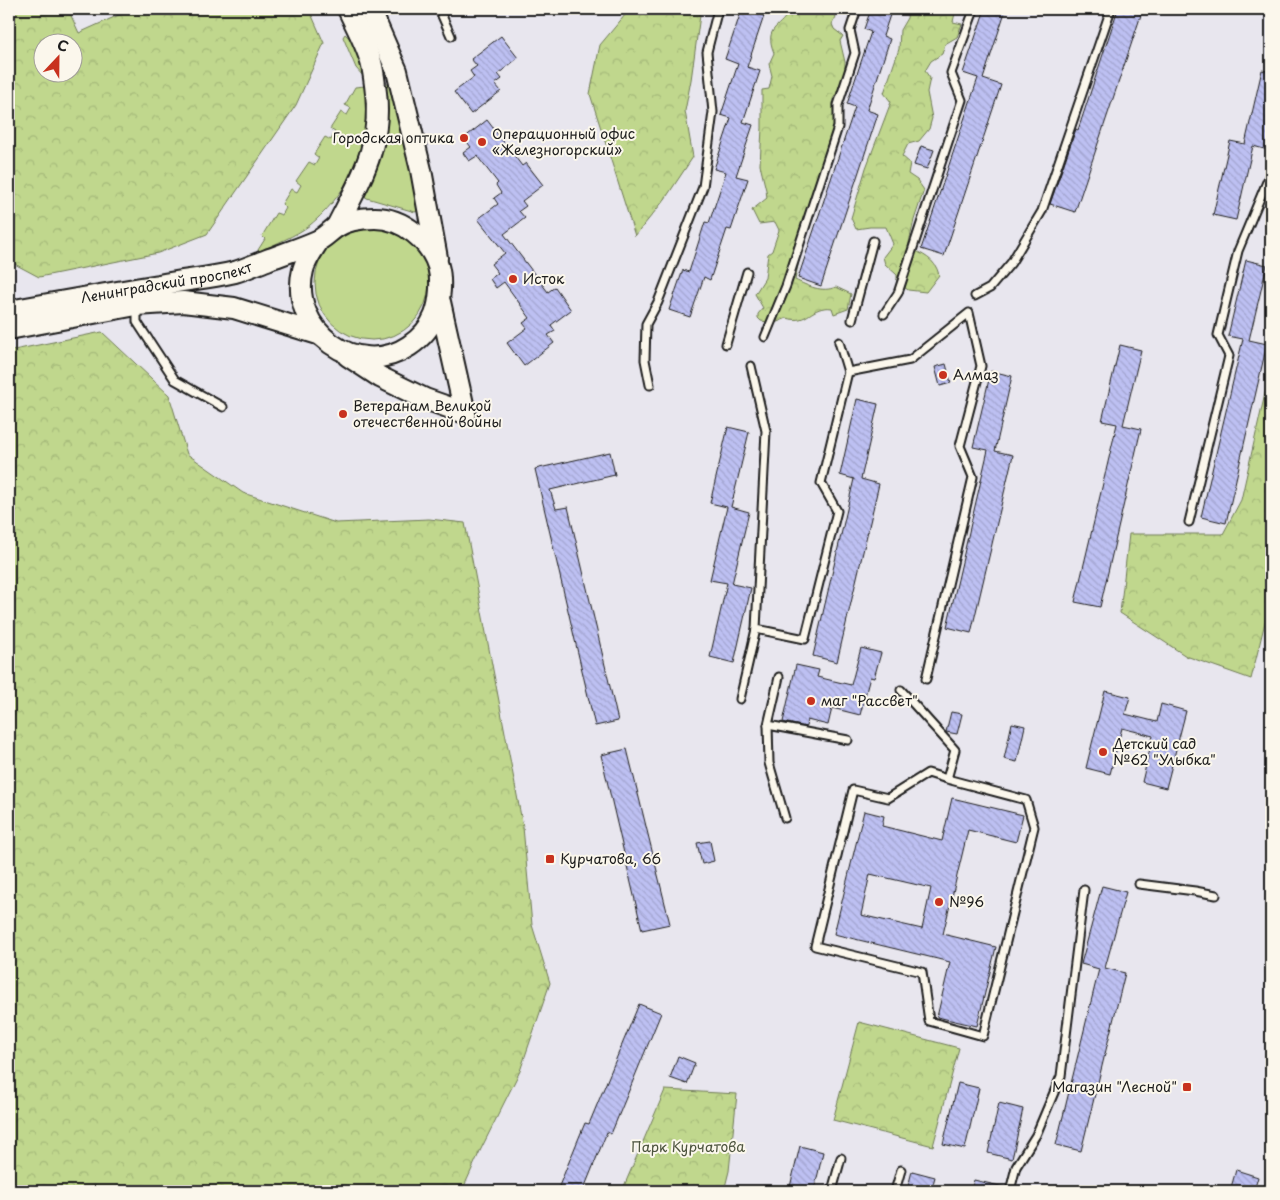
<svg xmlns="http://www.w3.org/2000/svg" width="1280" height="1200" font-family="'Playpen Sans',sans-serif">
<style>
.grass{fill:#c0d78d;stroke:#6e7a54}
.forest{fill:url(#forest-crowns);stroke:#6e7a54;fill-rule:evenodd}
.building{fill:url(#building-back-hatch);stroke:#1c1c1c;fill-rule:evenodd}
.lines{fill:none;stroke-linecap:round;stroke-linejoin:round}
.lane-casing{stroke:#1c1c1c;stroke-width:11}
.secondary-casing{stroke:#1c1c1c;stroke-width:24}
.lane{stroke:#fbf7ec;stroke-width:7}
.secondary{stroke:#fbf7ec;stroke-width:20}
.poi-dot{fill:#c8321e;stroke:#fbf7ec;stroke-width:2}
.labels{text-anchor:middle;stroke-width:4;stroke-linejoin:round;paint-order:stroke}
.poi-label{font-size:14px;fill:#1c1c1c;stroke:#fbf7ec;text-anchor:start}
.street-label{font-size:14px;fill:#1c1c1c;stroke:#fbf7ec}
.park-label{font-size:14px;fill:#4d543e;stroke:#fbf7ec}
</style>
<defs>
<pattern id="forest-crowns" width="20" height="18" patternUnits="userSpaceOnUse" patternTransform="scale(1.25)"><rect width="20" height="18" fill="#c0d78d"/><path d="M2 6a3 3 0 1 1 6 0M12 15a3 3 0 1 1 6 0" fill="none" stroke="#a4b879"/></pattern>
<pattern id="building-back-hatch" width="6" height="6" patternUnits="userSpaceOnUse" patternTransform="scale(1.25)"><rect width="6" height="6" fill="#bdc0f2"/><path d="M-1 5l2 2M0 0l6 6M5-1l2 2" fill="none" stroke="#a2a4cf"/></pattern>
</defs>
<rect width="100%" height="100%" fill="#e8e6ee"/>
<filter id="ink" filterUnits="userSpaceOnUse"><feTurbulence type="fractalNoise" baseFrequency=".02" numOctaves="2"/><feDisplacementMap in="SourceGraphic" scale="10" xChannelSelector="R" yChannelSelector="G"/><feConvolveMatrix kernelMatrix="1 2 1 2 8 2 1 2 1" color-interpolation-filters="sRGB"/></filter>
<g filter="url(#ink)">
<g class="grass">
<path d="M345,34L358,46L367,74L363,76L356,68L343,37Z"/>
<path d="M393,83L420,210L415,212L367,198L363,195L384,85Z"/>
<path d="M365,86C379,136 348,194 310,225C294,237 276,243 259,252L258,250L265,239L262,236L276,213L282,215L286,208L282,204L291,189L297,192L301,185L296,181L309,162L315,165L319,158L314,154L325,137L331,140L335,132L330,129L341,112L347,115L351,108L345,105L355,87Z"/>
<circle cx="372" cy="283" r="57"/>
</g>
<g class="forest">
<path d="M9,9H68L79,33L132,9H309L324,43L296,105L207,234L158,253L39,277L9,261ZM72,42V72H42V42Z"/>
<path d="M630,9H699L700,15L691,80L685,111L693,157L665,199L635,236L590,94L600,45Z"/>
<path d="M790,9H832L836,17L832,24L834,29L843,36L840,41L845,62V74L840,89L833,99L834,128L827,154L813,191L815,210L800,255L795,280C808,286 822,293 836,287L851,294L848,309L834,314L832,308C811,305 808,325 787,318L775,323L761,321L758,318V314L763,308L755,294L765,278L768,254L772,251L779,230L775,222L759,224L752,210L767,198L766,190L760,165L762,128V90L769,89L772,76L769,64L774,53C763,25 782,29 790,9Z"/>
<path d="M908,9H959L955,13L953,22L962,24L957,37L945,44L942,54L931,61L925,71L930,78L927,92L932,118L929,129L919,141L908,144L902,156L910,163L908,174L917,180L924,190L914,220L908,247C923,255 935,258 939,275L926,292L908,290L897,282V275L885,264L883,257L893,244L886,227H870L856,229L851,218L866,168L891,102L884,93L899,49L900,30L907,18Z"/>
<path d="M102,332L169,395L187,454L243,493L336,523L429,519L465,523L523,827L532,925L550,983L520,1071L480,1151L462,1191H9V351Z"/>
<path d="M1271,367V598L1251,679L1186,656L1120,613L1129,534H1223L1241,500Z"/>
<path d="M859,1022L959,1048L933,1146L833,1120Z"/>
<path d="M665,1090L737,1094L729,1171L724,1191H622Z"/>
</g>
<g class="building">
<path d="M742,9L764,16L747,67L760,71L743,122L753,125L736,176L748,179L731,230L727,229L710,280L704,277L690,317L669,310L683,270L689,272L705,222L709,223L726,172L714,169L731,118L721,115L738,64L725,59Z"/>
<path d="M871,9H892L883,36L890,39L867,110L878,114L821,286L798,278L855,107L847,104L871,32L864,29Z"/>
<path d="M985,9H1006L983,79L1001,85L944,256L921,249L978,78L963,73Z"/>
<path d="M1118,9H1143L1075,212L1050,204L1076,129L1078,130Z"/>
<path d="M501,36L518,58L498,74L502,79L495,84L501,91L471,114L454,92L474,77L470,71L477,66L471,59Z"/>
<path d="M1262,70L1271,72V136L1268,150L1253,146L1236,220L1213,215L1230,141L1245,144Z"/>
<path d="M487,120L522,166L526,163L543,185L522,201L526,206L519,211L525,218L504,234L548,292L555,287L571,310L551,325L555,331L548,335L554,343L524,366L507,343L527,328L523,323L530,318L504,282L496,288L490,279L498,273L491,264L505,253L478,219L498,204L494,198L501,193L496,185L498,183L477,156L469,161L463,153L471,147L464,138Z"/>
<path d="M921,146L934,150L927,169L914,165Z"/>
<path d="M1246,260L1267,265L1249,340L1267,344L1226,523L1201,517L1243,339L1228,336Z"/>
<path d="M1120,345L1141,350L1123,425L1141,429L1100,607L1075,602L1117,424L1102,421Z"/>
<path d="M946,364L951,383L940,386L935,367Z"/>
<path d="M991,371L1012,376L995,451L1013,455L971,633L947,627L988,450L973,447Z"/>
<path d="M857,399L878,404L861,479L879,484L837,662L813,656L854,479L840,475Z"/>
<path d="M728,427L749,432L731,507L749,512L732,584L751,588L734,663L710,657L727,583L710,580L727,507L710,503Z"/>
<path d="M610,452L615,475L550,490L556,509L568,507L618,721L595,726L535,469Z"/>
<path d="M861,648L881,653L874,678L870,677L860,715L832,708L828,725L807,720L806,727L783,722L796,665L819,670L817,677L851,685Z"/>
<path d="M1105,691L1130,697L1125,714L1157,722L1161,704L1186,711L1166,788L1142,782L1153,736L1122,728L1110,774L1086,768Z"/>
<path d="M951,712L962,714L957,734L946,732Z"/>
<path d="M1012,723L1025,726L1017,762L1004,759Z"/>
<path d="M627,749L670,924L642,930L601,755Z"/>
<path d="M952,798L1023,815L1016,842L968,830L943,934L996,947L977,1026L937,1017L950,962L834,934L864,811L884,816L882,826L942,841ZM870,874L931,888L922,929L861,915Z"/>
<path d="M710,841L714,861L702,864L697,843Z"/>
<path d="M1102,886L1126,892L1105,968L1125,973L1081,1151L1056,1145L1099,969L1081,964Z"/>
<path d="M639,1004L661,1013L611,1134L607,1132L583,1191H557L585,1123L589,1124Z"/>
<path d="M678,1056L695,1063L687,1084L670,1078Z"/>
<path d="M958,1083L979,1088L965,1149L943,1144Z"/>
<path d="M999,1103L1023,1109L1012,1159L988,1153Z"/>
<path d="M800,1146L823,1152L814,1191H789Z"/>
<path d="M1236,1170L1258,1177L1254,1191H1230Z"/>
<path d="M912,1171L935,1177L931,1191H907Z"/>
<path d="M974,1180L1004,1187L1003,1191H971Z"/>
</g>
<g class="lines">
<defs>
<g id="lane">
<path d="M439,9L451,36"/>
<path d="M975,296L990,288L1011,263L1042,211L1111,9"/>
<path d="M137,308V322L175,380L223,407"/>
<path d="M884,314L898,293L962,100L951,73L974,10"/>
<path d="M852,320L873,241"/>
<path d="M765,337L786,286L838,127V105L855,53L850,30L857,9"/>
<path d="M726,344L747,272"/>
<path d="M751,366L766,431L756,629L805,639L837,511L821,483L848,372L839,342"/>
<path d="M848,372L910,360L969,313L981,366L960,446L973,477L926,679"/>
<path d="M650,385L645,360L646,324L658,302L703,187L713,112L707,52L718,9"/>
<path d="M1189,522L1229,356L1218,335L1238,251L1271,172"/>
<path d="M779,677L768,725L769,763L785,818"/>
<path d="M901,690L955,750L947,779L1026,800L1034,827L983,1036L929,1021L922,972L815,946L853,790L888,798L928,773L947,779"/>
<path d="M740,699L756,629"/>
<path d="M768,725L848,740"/>
<path d="M1139,884L1195,891L1216,895"/>
<path d="M832,1191L841,1158"/>
<path d="M895,1191L901,1170"/>
<path d="M1010,1191L1016,1167L1036,1135L1061,1076L1084,890"/>
</g>
<g id="secondary">
<path d="M370,9L397,71L421,170L437,258"/>
<path d="M337,226C362,177 384,142 375,85C374,77 373,69 371,62C366,44 356,26 348,9"/>
<path d="M440,302L465,413"/>
<path id="s1" d="M9,311C59,302 109,293 159,285C184,280 210,278 235,272C245,269 256,264 267,260C283,254 301,248 317,241C324,238 329,232 335,228C346,220 362,218 375,218C403,218 430,241 438,266C442,280 440,302 435,315C430,328 421,338 409,346C357,381 288,330 303,270C306,259 313,250 319,240"/>
<path d="M9,329L136,305L183,302L234,308L318,334"/>
<path d="M348,356L380,377L425,399L465,413"/>
</g>
</defs>
<use href="#lane" class="lane-casing"/>
<use href="#secondary" class="secondary-casing"/>
<use href="#lane" class="lane"/>
<use href="#secondary" class="secondary"/>
</g>
</g>
<g class="poi-dot">
<circle cx="464" cy="138" r="5"/>
<circle cx="482" cy="142" r="5"/>
<circle cx="513" cy="279" r="5"/>
<circle cx="943" cy="375" r="5"/>
<circle cx="343" cy="414" r="5"/>
<circle cx="811" cy="701" r="5"/>
<circle cx="1103" cy="752" r="5"/>
<rect x="545" y="854" width="10" height="10" rx="2.5"/>
<circle cx="939" cy="902" r="5"/>
<rect x="1182" y="1082" width="10" height="10" rx="2.5"/>
</g>
<g class="labels">
<g class="poi-label">
<text x="492" y="139">Операционный офис<tspan x="492" dy="16">«Железногорский»</tspan></text>
<text x="454" y="143" text-anchor="end">Городская оптика</text>
<text x="523" y="284">Исток</text>
<text x="953" y="380">Алмаз</text>
<text x="353" y="411">Ветеранам Великой<tspan x="353" dy="16">отечественной войны</tspan></text>
<text x="821" y="706">маг "Рассвет"</text>
<text x="1113" y="749">Детский сад<tspan x="1113" dy="16">№62 "Улыбка"</tspan></text>
<text x="560" y="864">Курчатова, 66</text>
<text x="949" y="907">№96</text>
<text x="1177" y="1092" text-anchor="end">Магазин "Лесной"</text>
</g>
<g class="street-label">
<text dy="5" stroke="none"><textPath href="#s1" startOffset="160">Ленинградский проспект</textPath></text>
</g>
<g class="park-label">
<text x="688" y="1152">Парк Курчатова</text>
</g>
</g>
<rect width="1280" height="1200" fill="none" stroke="#fbf7ec" stroke-width="30"/>
<rect x="15" y="15" width="1250" height="1170" fill="none" stroke="#1c1c1c" stroke-width="2" filter="url(#ink)"/>
<g transform="translate(58 58) rotate(22)"><circle r="24" fill="#fbf7ec" stroke="#a29f99"/>
<path d="M0-4L9 19L0 12L-9 19Z" fill="#c8321e"/>
<text y="-8" font-size="14" font-weight="bold" text-anchor="middle" fill="#1c1c1c">С</text>
</g>
</svg>
